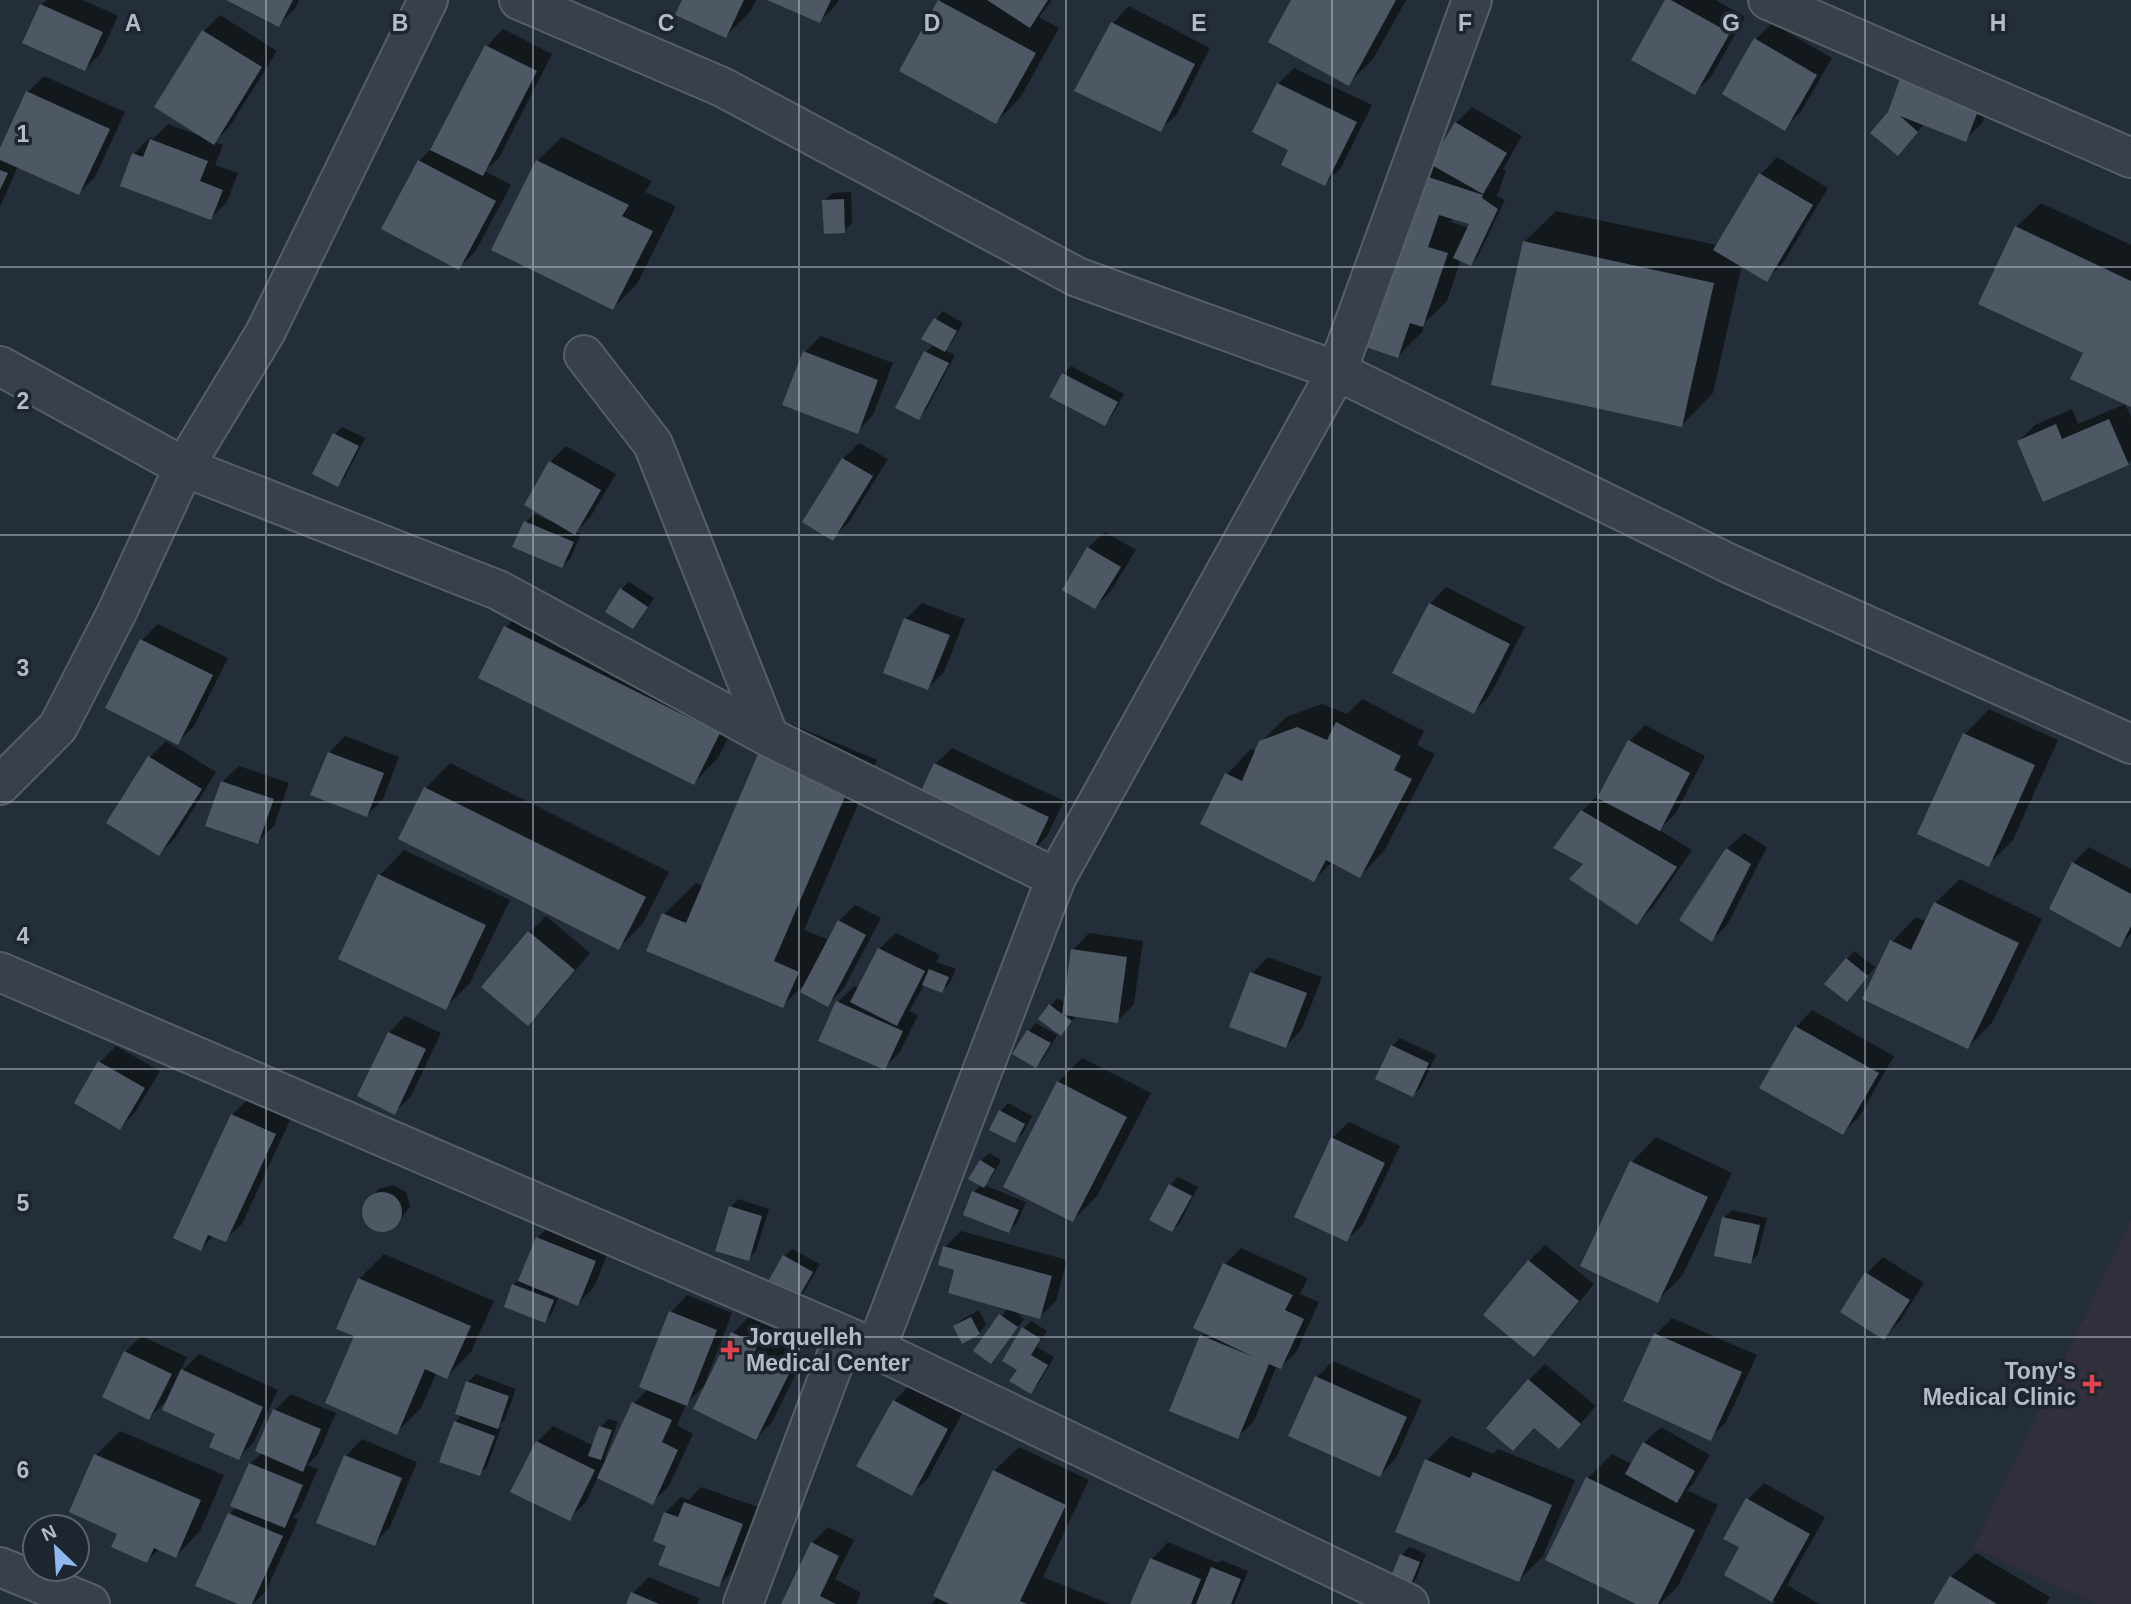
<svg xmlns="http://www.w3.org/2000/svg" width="2131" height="1604" font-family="Arial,sans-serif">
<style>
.medical{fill:#302f3b}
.shadow{fill:#0007;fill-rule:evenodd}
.building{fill:#4d5864}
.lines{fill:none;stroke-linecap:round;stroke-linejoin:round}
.minor-casing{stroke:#565e67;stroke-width:42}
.minor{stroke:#384049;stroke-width:38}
.grid{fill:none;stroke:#b3bbc5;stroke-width:2;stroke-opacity:0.55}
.health-dot{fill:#e0444e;stroke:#1d252e;stroke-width:2.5}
.labels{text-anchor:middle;stroke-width:7;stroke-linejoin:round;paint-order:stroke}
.poi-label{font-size:23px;font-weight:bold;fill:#b3bbc5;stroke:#1d252e;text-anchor:start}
.grid-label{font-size:23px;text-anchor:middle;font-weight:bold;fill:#b3bbc5;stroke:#1d252e;stroke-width:7;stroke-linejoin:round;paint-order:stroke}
</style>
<rect width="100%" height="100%" fill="#242e38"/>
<path class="medical" d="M2131,1220V1604H2096L1973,1548Z"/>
<g class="shadow">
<path d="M47,0H83L118,16L101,53L85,69L41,5Z"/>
<path d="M231,0H299L295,9L278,25Z"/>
<path d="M684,0H756L750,12L726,36Z"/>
<path d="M772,0H839L836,5L820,21Z"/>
<path d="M941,0H1052L1039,17L1059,28L1020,98L996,122L901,70Z"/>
<path d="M1293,0H1406L1373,59L1349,83Z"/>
<path d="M1667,0H1716L1745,17L1711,77L1694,93Z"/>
<path d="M1129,6L1210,48L1177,114L1160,130L1077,90L1113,23Z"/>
<path d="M220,15L277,51L230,126L215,142L223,145L215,165L238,173L227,202L211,218L122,184L134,154L150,137L153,139L168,124L198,135L199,134L156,107L204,31Z"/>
<path d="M1772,23L1832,58L1801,112L1784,128L1756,39Z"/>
<path d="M503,29L552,54L499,158L485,171L511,185L475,252L458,268L419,161L434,146L487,46Z"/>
<path d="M1294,68L1372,105L1341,168L1325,184L1291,149L1278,84Z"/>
<path d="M44,76L125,112L95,177L79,193L18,166L0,207V147L2,148L28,92Z"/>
<path d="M1995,90L1982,123L1965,140L1924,124L1906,146L1891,111Z"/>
<path d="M1472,107L1522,136L1503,169L1506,170L1497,196L1505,200L1478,256L1471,264L1461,259L1447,301L1425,322L1422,332L1398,356L1417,174L1439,151L1456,123ZM1453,217L1472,223L1469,228L1451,222Z"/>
<path d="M562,137L652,181L645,192L676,206L637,284L613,308L537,161Z"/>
<path d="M1777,157L1828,188L1783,263L1766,280L1742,265L1713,393L1682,425L1524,242L1556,211L1717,245L1761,174Z"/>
<path d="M851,192L852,223L844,231L824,201L832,193Z"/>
<path d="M2041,203L2131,245V405L2085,352L2016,227Z"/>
<path d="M943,311L963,323L952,342L945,350L955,355L926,410L919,418L926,352L934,344L924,338L936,319Z"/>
<path d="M821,336L893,363L873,415L857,432L805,352Z"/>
<path d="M1071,366L1124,394L1112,416L1105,424L1063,374Z"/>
<path d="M2125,404L2131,417V460L2128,463L2019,441L2035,425L2072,409L2078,424Z"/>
<path d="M342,427L365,438L345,477L338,485L335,434Z"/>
<path d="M859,443L888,459L849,522L833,538L843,459Z"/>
<path d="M566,446L616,474L591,516L576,532L581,534L570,559L562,566L515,546L526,522L534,514L550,521V462Z"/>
<path d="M1105,532L1136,550L1111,591L1095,607L1088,548Z"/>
<path d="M629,582L654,598L640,620L633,627L621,589Z"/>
<path d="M1446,587L1525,627L1490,695L1474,712L1395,672L1430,604Z"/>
<path d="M530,603L743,708L718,758L694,783L506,627Z"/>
<path d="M922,603L965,619L944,672L928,688L906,619Z"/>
<path d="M158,624L228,658L194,726L177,743L142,640Z"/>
<path d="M1362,699L1424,731L1417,745L1435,754L1384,851L1360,876L1332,862L1314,880L1202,823L1227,774L1251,749L1257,752L1261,742L1286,717L1322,704L1347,714Z"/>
<path d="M1989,709L2058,740L2013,840L1988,865L1965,734Z"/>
<path d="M791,724L877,760L804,930L829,940L839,921L855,905L881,918L844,988L827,1005L806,983L782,1006L664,914L696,883L704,886L760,755Z"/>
<path d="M1645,725L1705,756L1676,813L1659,830L1692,850L1653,907L1637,923L1585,864L1556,848L1582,811L1599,794L1600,795L1629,742Z"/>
<path d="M345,736L399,757L383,799L367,815L329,753Z"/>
<path d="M166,741L216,772L175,838L159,854L150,757Z"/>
<path d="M952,748L1064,801L1047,836L1031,853L935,764Z"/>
<path d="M450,763L669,872L643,923L619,948L400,838L426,788Z"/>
<path d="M239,766L289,783L274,826L257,842L222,782Z"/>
<path d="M1744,833L1767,847L1728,924L1712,940L1727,849Z"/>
<path d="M2089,847L2131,869V934L2120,945L2073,863Z"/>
<path d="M404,850L510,900L470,983L445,1008L340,958L380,875Z"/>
<path d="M1960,879L2042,919L1992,1023L1968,1047L1892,942L1916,917L1926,922L1935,903Z"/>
<path d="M546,916L590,953L544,1008L528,1024L484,987L530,932Z"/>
<path d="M896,933L940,955L936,962L956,969L950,983L942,991L925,984L909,1011L918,1015L900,1052L884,1068L838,1002L854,986L859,988L879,949Z"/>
<path d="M1089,933L1143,941L1134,1004L1117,1021L1077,1015L1061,1034L1051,1005L1058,998L1065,1003L1073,950Z"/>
<path d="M1854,951L1875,967L1854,992L1847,959Z"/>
<path d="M1268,957L1322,977L1302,1029L1286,1046L1252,973Z"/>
<path d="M1812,1010L1894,1056L1859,1117L1842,1133L1796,1027Z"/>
<path d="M405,1016L441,1033L411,1096L395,1112L389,1033Z"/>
<path d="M1036,1023L1057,1035L1044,1058L1036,1066L1015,1054L1029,1031Z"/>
<path d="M1400,1038L1436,1055L1421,1087L1413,1095L1392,1046Z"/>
<path d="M116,1046L160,1071L136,1111L120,1128L100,1062Z"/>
<path d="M1082,1058L1151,1093L1097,1196L1073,1220L1058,1082Z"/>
<path d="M249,1098L291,1118L242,1224L225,1240L214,1235L201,1249L232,1115Z"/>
<path d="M1008,1103L1032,1116L1023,1133L1015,1140L1001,1111Z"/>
<path d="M1349,1122L1400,1146L1363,1224L1347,1240L1332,1138Z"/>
<path d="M1656,1137L1732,1173L1682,1276L1657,1301L1583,1265L1632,1162Z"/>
<path d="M989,1153L1001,1160L991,1178L984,1185L1026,1202L1017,1223L1009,1231L974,1192L981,1185V1161Z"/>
<path d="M1178,1177L1198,1187L1180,1223L1172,1230L1170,1185Z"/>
<path d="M393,1185L406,1192L410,1206L402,1218L394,1227L380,1231L367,1223L363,1210L371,1197L379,1189Z"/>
<path d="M738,1199L769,1209L756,1251L748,1259L731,1207Z"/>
<path d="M1732,1210L1767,1218L1758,1254L1750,1262L1724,1218Z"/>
<path d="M554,1222L611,1245L594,1287L578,1304L559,1296L552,1313L545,1321L513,1285L522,1277L537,1238Z"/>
<path d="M961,1231L1067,1260L1056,1301L1040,1317L1012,1309L1024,1319L991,1362L975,1351L1008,1308L956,1269L945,1247Z"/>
<path d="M1545,1245L1594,1284L1550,1338L1534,1354L1529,1261Z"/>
<path d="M1241,1248L1308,1278L1300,1294L1319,1302L1297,1351L1281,1367L1277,1365L1254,1421L1238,1437L1202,1336L1206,1332L1225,1264Z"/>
<path d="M792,1249L820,1264L804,1292L796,1300L784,1256Z"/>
<path d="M384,1254L494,1301L471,1352L447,1377L437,1372L421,1408L397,1432L356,1335L359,1279Z"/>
<path d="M1883,1257L1924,1283L1900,1321L1884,1337L1867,1273Z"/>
<path d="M687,1295L732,1313L704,1386L687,1403L677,1425L693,1434L669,1486L653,1502L598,1477L586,1502L569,1519L537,1442L553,1426L594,1446L601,1427L608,1419L618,1422L605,1458L608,1459L634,1403L648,1389L641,1386L671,1312Z"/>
<path d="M979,1310L986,1325L979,1333L955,1327L963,1319Z"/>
<path d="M749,1317L773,1328L768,1339L804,1357L772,1422L756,1438L733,1333Z"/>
<path d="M1672,1318L1757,1355L1726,1422L1710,1438L1656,1334Z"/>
<path d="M1031,1321L1047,1331L1037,1347L1054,1357L1038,1384L1031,1392L1019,1369L1023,1329Z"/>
<path d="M141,1336L187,1357L180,1373L199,1354L278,1390L254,1442L238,1458L217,1433L170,1397L149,1418L125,1352Z"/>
<path d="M1333,1361L1422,1400L1396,1458L1380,1475L1317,1377Z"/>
<path d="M1545,1364L1596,1406L1575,1430L1535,1426L1529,1380Z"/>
<path d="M476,1374L516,1389L505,1419L498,1427L501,1428L487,1467L479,1474L455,1422L462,1415L468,1382Z"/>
<path d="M911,1384L963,1412L928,1478L911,1494L859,1465L894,1401Z"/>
<path d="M291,1394L336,1413L318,1454L307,1465L318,1469L300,1510L293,1517L298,1520L266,1591L253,1604H242L198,1585L230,1514L237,1506L250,1464L262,1453L275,1410Z"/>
<path d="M1661,1427L1710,1455L1693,1484L1687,1490L1718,1505L1678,1586L1660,1604H1640L1588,1478L1612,1454L1632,1464L1644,1443Z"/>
<path d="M120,1431L224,1475L200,1531L176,1556L159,1549L147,1561L119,1533L96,1455Z"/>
<path d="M1451,1436L1493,1454L1498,1449L1575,1480L1543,1556L1519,1580L1427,1460Z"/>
<path d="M362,1439L417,1462L390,1527L374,1544L346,1456Z"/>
<path d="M1019,1447L1089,1480L1043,1577L1110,1604H931L938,1597L994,1471Z"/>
<path d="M1764,1483L1825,1517L1787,1585L1819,1604H1773L1775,1601L1726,1574L1742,1547L1748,1499Z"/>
<path d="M701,1487L758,1507L735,1569L718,1585L668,1545L665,1513L681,1497L689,1500Z"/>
<path d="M828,1527L854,1540L835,1579L861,1593L856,1604H783L812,1543Z"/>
<path d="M1168,1542L1218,1563L1221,1560L1248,1571L1234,1604H1132L1152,1559Z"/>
<path d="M1409,1547L1426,1554L1416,1579L1409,1587L1402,1555Z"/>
<path d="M1976,1553L2050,1597L2046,1604H1935L1951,1577Z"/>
<path d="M649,1577L700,1599L697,1604H628L633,1593Z"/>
</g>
<g class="building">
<path d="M226,0H293L279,27Z"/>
<path d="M682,0H744L726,38L675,15Z"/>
<path d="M767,0H831L820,23Z"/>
<path d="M938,0L1036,53L996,124L899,71Z"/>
<path d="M987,0H1048L1030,28Z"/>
<path d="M1291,0H1396L1349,86L1268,42Z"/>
<path d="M1665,0H1671L1730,33L1695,95L1631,60Z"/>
<path d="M40,4L103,32L85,71L22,43Z"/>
<path d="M1111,22L1195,64L1161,132L1074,91Z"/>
<path d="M202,30L262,67L214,145L154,107Z"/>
<path d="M1754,38L1817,75L1785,131L1722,94Z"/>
<path d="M485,45L537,71L483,176L430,150Z"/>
<path d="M1901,76L1980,106L1966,142L1900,116L1918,132L1898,156L1870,133L1888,112Z"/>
<path d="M1277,83L1357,122L1325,186L1281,165L1288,150L1252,132Z"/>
<path d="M26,91L110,129L79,195L0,160V148Z"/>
<path d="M1455,122L1507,153L1483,194L1430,164Z"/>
<path d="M150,139L208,161L200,181L223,190L211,220L120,186L132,153L143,157Z"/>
<path d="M418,160L496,201L459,270L381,229Z"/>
<path d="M536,160L629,205L622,216L653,231L613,310L491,250Z"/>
<path d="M0,170L8,173L0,190Z"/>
<path d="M1416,173L1483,195L1482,198L1498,209L1471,266L1453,258L1469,224L1439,215L1428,247L1448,253L1423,327L1410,323L1398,358L1357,344Z"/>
<path d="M1759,173L1813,205L1767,282L1713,250Z"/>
<path d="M844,199L845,233L824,234L822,200Z"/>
<path d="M2015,226L2131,281V407L2070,379L2083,353L1978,304Z"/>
<path d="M1523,241L1714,283L1682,427L1491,385Z"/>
<path d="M934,318L957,331L945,352L921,339Z"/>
<path d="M803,351L878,380L858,434L782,405Z"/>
<path d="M924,351L949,363L919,420L895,408Z"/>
<path d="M1062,373L1118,402L1105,426L1049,397Z"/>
<path d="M2109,419L2129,465L2043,502L2017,441L2056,424L2062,439Z"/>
<path d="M333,433L359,446L338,487L312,474Z"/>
<path d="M842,458L873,476L833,541L802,522Z"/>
<path d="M549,461L601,490L575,535L524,505Z"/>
<path d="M524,521L574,542L562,568L512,547Z"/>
<path d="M1087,547L1121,567L1095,609L1062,590Z"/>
<path d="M620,588L648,607L633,629L605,612Z"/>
<path d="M1429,603L1510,644L1474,714L1392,673Z"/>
<path d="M904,618L950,635L928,690L883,673Z"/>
<path d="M504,626L720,733L694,785L478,678Z"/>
<path d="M140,639L213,675L178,745L105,708Z"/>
<path d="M1336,722L1401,756L1394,770L1412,779L1360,878L1326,860L1314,882L1200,824L1225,773L1242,781L1259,741L1297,727L1327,740Z"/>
<path d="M1963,733L2035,765L1989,867L1917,834Z"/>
<path d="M1628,740L1690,773L1660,831L1597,798Z"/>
<path d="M328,752L384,773L367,817L310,795Z"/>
<path d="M758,754L847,792L774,961L799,972L783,1008L646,951L662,913L686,923Z"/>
<path d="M148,756L202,789L159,856L106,823Z"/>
<path d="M934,763L1049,817L1031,855L916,801Z"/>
<path d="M221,781L274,799L258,844L205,826Z"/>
<path d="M424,787L646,897L619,950L398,839Z"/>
<path d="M1581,810L1677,867L1637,925L1569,879L1583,864L1553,848Z"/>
<path d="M1726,848L1751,864L1712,942L1679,920Z"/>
<path d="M2072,862L2131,894V926L2120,948L2049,909Z"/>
<path d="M378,874L486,925L446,1010L338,959Z"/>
<path d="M1934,902L2019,943L1968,1049L1862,999L1890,940L1911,950Z"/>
<path d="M838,920L866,935L828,1007L800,992Z"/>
<path d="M528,931L575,970L528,1026L481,987Z"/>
<path d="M878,948L925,971L897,1026L850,1002Z"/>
<path d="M1071,949L1127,957L1118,1023L1064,1015L1072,1021L1061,1036L1038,1019L1049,1004L1062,1014Z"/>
<path d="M1846,958L1868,976L1847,1002L1824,984Z"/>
<path d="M929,969L949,977L942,993L922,985Z"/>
<path d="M1250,972L1307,993L1286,1048L1229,1027Z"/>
<path d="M836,1001L903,1031L885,1070L818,1041Z"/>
<path d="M1795,1026L1879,1073L1843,1135L1759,1088Z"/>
<path d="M1027,1030L1051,1043L1036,1068L1012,1054Z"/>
<path d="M388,1032L426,1049L395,1115L357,1096Z"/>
<path d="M1391,1045L1429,1063L1413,1097L1375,1079Z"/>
<path d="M98,1061L145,1088L120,1130L74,1103Z"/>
<path d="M1057,1081L1127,1117L1073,1222L1003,1187Z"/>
<path d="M999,1110L1025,1124L1015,1143L989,1130Z"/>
<path d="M231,1114L276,1134L226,1242L208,1235L201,1251L173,1238Z"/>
<path d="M1331,1137L1385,1163L1347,1242L1294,1217Z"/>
<path d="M980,1160L995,1169L984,1188L968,1179Z"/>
<path d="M1630,1161L1708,1197L1658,1303L1580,1266Z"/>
<path d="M1169,1184L1192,1196L1172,1232L1149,1220Z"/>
<path d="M972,1191L1019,1210L1009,1233L963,1215Z"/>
<circle cx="382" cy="1212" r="20"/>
<path d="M729,1206L762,1216L749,1261L715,1251Z"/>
<path d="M1722,1217L1760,1225L1751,1264L1714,1256Z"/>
<path d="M536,1237L596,1261L578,1306L518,1281Z"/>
<path d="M943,1246L1052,1276L1040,1319L948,1293L954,1270L938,1265Z"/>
<path d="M783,1255L813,1272L796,1302L766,1285Z"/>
<path d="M1528,1260L1579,1301L1534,1357L1483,1315Z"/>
<path d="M1223,1263L1293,1295L1285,1310L1304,1319L1281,1369L1269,1364L1238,1439L1169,1411L1200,1335L1254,1357L1193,1328Z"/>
<path d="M1865,1272L1910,1300L1884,1340L1840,1312Z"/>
<path d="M358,1278L471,1326L447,1379L425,1369L397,1435L325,1403L354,1336L336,1329Z"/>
<path d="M512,1284L554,1300L545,1323L504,1307Z"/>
<path d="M669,1311L717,1330L687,1406L639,1387Z"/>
<path d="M999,1314L1018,1327L991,1364L973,1351Z"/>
<path d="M971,1317L980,1334L962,1344L953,1326Z"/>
<path d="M1022,1327L1041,1339L1031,1355L1048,1365L1031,1394L1009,1381L1017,1370L1002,1361Z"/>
<path d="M731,1332L758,1345L753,1355L789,1374L756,1440L693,1409Z"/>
<path d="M1654,1333L1742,1372L1711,1441L1623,1401Z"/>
<path d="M124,1351L172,1374L149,1420L102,1397Z"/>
<path d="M181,1369L263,1407L239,1460L209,1447L215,1434L162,1410Z"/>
<path d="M1315,1376L1407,1417L1380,1477L1288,1436Z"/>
<path d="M1528,1379L1581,1424L1559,1449L1534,1428L1513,1451L1486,1428Z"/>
<path d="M466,1381L509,1396L498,1429L455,1414Z"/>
<path d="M893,1400L948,1429L912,1496L856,1466Z"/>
<path d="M632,1402L672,1420L662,1442L678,1450L653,1505L597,1478Z"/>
<path d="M273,1409L321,1429L303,1472L255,1451Z"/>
<path d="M454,1421L495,1436L480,1476L439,1462Z"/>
<path d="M599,1426L612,1430L601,1460L588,1456Z"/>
<path d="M536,1441L595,1470L570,1521L510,1492Z"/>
<path d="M1643,1442L1695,1471L1677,1503L1625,1474Z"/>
<path d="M94,1454L201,1500L176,1558L154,1548L147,1563L111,1547L117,1534L69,1512Z"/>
<path d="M344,1455L402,1478L375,1546L316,1523Z"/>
<path d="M1425,1459L1470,1478L1473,1472L1552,1505L1519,1582L1395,1532Z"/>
<path d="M249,1463L303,1485L285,1528L230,1506Z"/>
<path d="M993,1470L1066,1505L1020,1601L1027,1604H949L933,1596Z"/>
<path d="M1586,1477L1695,1530L1658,1604H1636L1545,1560Z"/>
<path d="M1746,1498L1810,1534L1772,1602L1724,1575L1739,1547L1723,1539Z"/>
<path d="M684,1502L743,1524L719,1587L658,1565L666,1546L653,1541L664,1512L678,1517Z"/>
<path d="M228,1513L283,1536L252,1604H238L195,1586Z"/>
<path d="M811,1542L839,1556L820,1596L836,1604H781Z"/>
<path d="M1400,1554L1420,1562L1409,1589L1389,1581Z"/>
<path d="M1150,1558L1201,1579L1191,1604H1130Z"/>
<path d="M1211,1567L1241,1579L1231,1604H1196Z"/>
<path d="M1950,1576L1997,1604H1933Z"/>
<path d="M631,1592L659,1604H626Z"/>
</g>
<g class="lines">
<defs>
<g id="minor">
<path d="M519,0L722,87L1077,277L1337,371L1730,564L2131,744"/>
<path d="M1768,0L2131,158"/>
<path d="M584,355L653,444L769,737L1056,878"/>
<path d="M0,366L184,467L498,590L769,737"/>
<path d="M0,785L58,727L117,612L184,467L265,333L428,0"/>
<path d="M0,972L876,1349L1409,1604"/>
<path d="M876,1349L1056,878L1337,371L1472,0"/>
<path d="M0,1567L90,1604"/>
<path d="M743,1604L844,1336"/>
</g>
</defs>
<use href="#minor" class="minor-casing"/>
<use href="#minor" class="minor"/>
</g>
<path class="grid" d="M266,0V1604M533,0V1604M799,0V1604M1066,0V1604M1332,0V1604M1598,0V1604M1865,0V1604M0,267H2131M0,535H2131M0,802H2131M0,1069H2131M0,1337H2131"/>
<g class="health-dot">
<path d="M726.5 1339.5h7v7h7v7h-7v7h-7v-7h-7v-7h7z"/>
<path d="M2088.5 1373.5h7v7h7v7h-7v7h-7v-7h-7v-7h7z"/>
</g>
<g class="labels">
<g class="poi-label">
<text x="746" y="1345">Jorquelleh<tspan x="746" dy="26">Medical Center</tspan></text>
<text x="2076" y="1379" text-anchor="end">Tony's<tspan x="2076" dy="26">Medical Clinic</tspan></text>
</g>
</g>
<g class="grid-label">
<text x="133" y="31">A</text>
<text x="400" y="31">B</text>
<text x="666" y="31">C</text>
<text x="932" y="31">D</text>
<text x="1199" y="31">E</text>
<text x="1465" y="31">F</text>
<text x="1731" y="31">G</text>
<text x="1998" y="31">H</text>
<text x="23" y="142">1</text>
<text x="23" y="409">2</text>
<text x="23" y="676">3</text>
<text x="23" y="944">4</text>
<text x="23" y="1211">5</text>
<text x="23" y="1478">6</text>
</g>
<g transform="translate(56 1548) rotate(335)"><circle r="33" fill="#1d252e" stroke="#59616a" stroke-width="2"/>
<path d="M0-5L12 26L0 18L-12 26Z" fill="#8fb9ee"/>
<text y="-10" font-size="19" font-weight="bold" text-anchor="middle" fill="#b3bbc5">N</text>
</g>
</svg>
